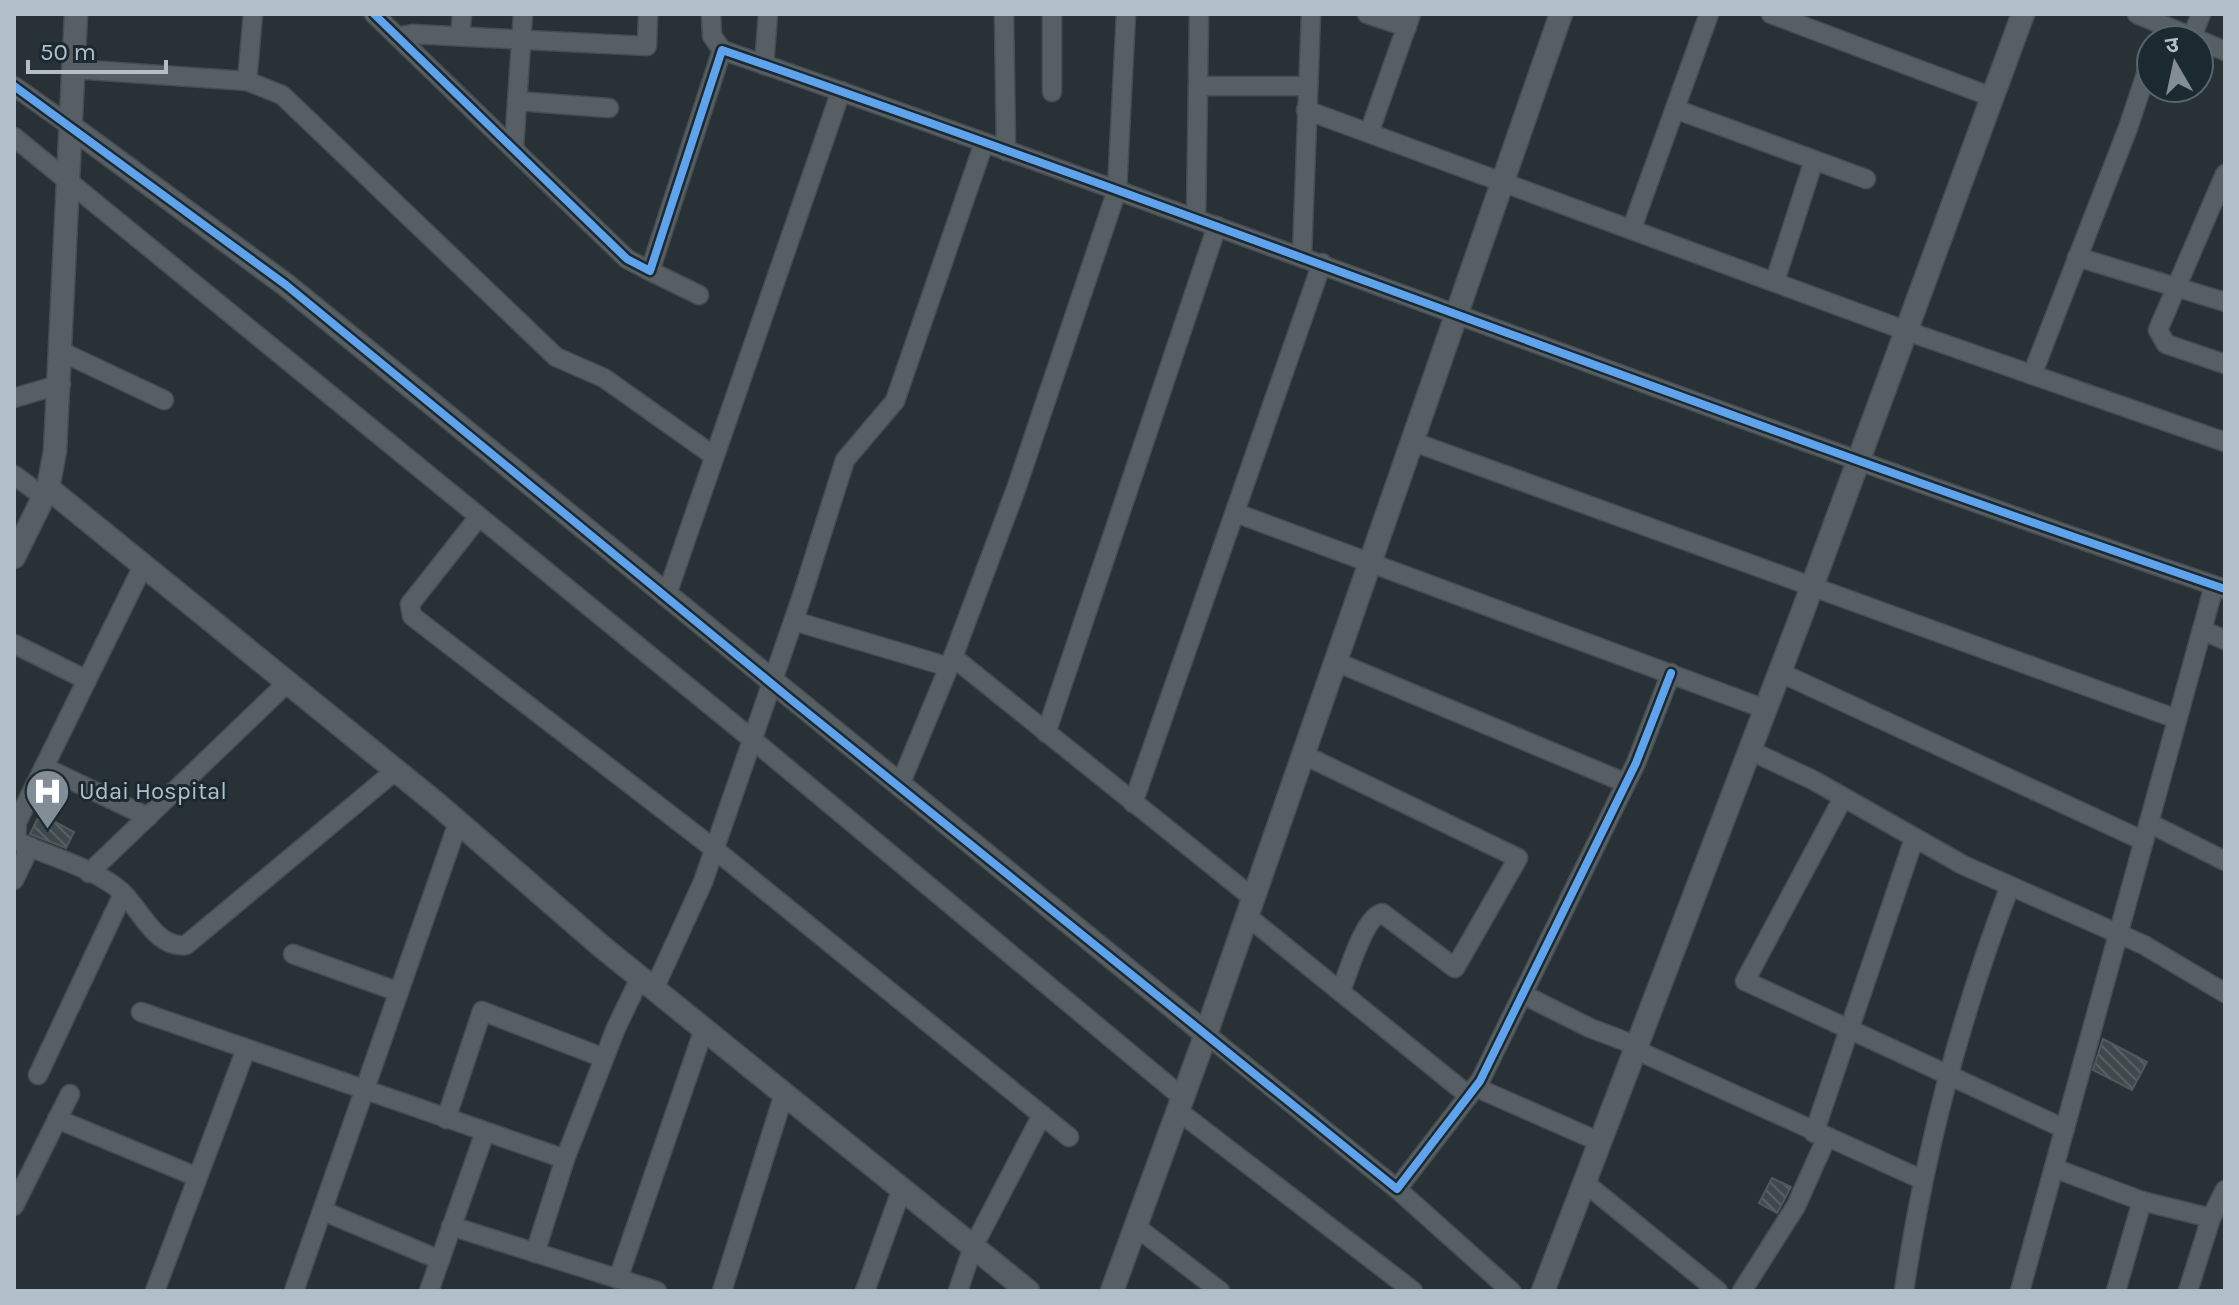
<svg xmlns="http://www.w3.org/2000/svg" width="2239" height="1305" font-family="Karla,'Noto Sans Devanagari',sans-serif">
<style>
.building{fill:url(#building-back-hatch);stroke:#50595e;stroke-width:2}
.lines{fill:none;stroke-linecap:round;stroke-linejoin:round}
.minor-casing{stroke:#464d51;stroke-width:21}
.tertiary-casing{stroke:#464d51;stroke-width:25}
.minor{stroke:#585f64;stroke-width:18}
.tertiary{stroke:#585f64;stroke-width:22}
.cycleway-casing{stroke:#1b2931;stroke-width:13}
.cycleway{stroke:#60a3ed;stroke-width:8}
.labels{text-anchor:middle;stroke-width:6;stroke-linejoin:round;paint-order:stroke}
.poi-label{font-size:24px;fill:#b2bfc8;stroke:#1b2931;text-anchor:start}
</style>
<defs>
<pattern id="building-back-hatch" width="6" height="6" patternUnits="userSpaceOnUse" patternTransform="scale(2)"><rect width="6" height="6" fill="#40484c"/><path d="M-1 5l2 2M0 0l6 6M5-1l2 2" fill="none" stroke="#596164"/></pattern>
</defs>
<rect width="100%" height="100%" fill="#283136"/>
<g class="building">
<path d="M40,814L74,832L66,848L30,834Z"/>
<path d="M2103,1039L2147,1062L2132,1090L2093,1070Z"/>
<path d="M1772,1178L1791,1187L1777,1213L1759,1203Z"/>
</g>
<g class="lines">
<defs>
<g id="minor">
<path d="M374,14L627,259L650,271L722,50C1226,224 1721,418 2225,589"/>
<path d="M711,14L712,36L722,50"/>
<path d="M1004,14L1006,151"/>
<path d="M1367,14L1407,27"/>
<path d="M1771,14L1992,97"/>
<path d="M2137,14L2225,51"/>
<path d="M460,36L462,14"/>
<path d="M398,37L412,34L647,46L648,14"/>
<path d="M2192,37L2201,14"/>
<path d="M764,65L768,14"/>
<path d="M74,69L247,81L282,95L556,357L604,378L714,456"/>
<path d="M247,81L253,14"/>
<path d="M14,86L73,128"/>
<path d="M1198,86H1308"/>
<path d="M1052,92V14"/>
<path d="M517,101L609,108"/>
<path d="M1675,109L1866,179"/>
<path d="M1306,110L1904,330L2225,442"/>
<path d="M1369,133L1411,14"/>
<path d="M14,137L753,740L1182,1097"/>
<path d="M514,147L523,14"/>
<path d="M2225,174L2158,330L2166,344L2225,364"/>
<path d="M1196,219L1199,14"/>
<path d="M1632,228L1709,14"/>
<path d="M1302,256L1311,14"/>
<path d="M2077,257L2225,302"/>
<path d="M650,271L699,295"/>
<path d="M1775,281L1814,160"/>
<path d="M62,352L164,400"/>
<path d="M2032,375L2128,128L2151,59"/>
<path d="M14,398L61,384"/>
<path d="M1411,441L2177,719"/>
<path d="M14,475L44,497"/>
<path d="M1236,513L1765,709"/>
<path d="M478,518L410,604L412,616L713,848L1069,1137"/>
<path d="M143,566L17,822L16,838L21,843C53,858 95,868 122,892C141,910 156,949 186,945L395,771"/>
<path d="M666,597L841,91"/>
<path d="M794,621L949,667"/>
<path d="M2202,630L2225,640"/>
<path d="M14,644L87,680"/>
<path d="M953,657L1253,898"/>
<path d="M1334,661L1626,783"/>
<path d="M1779,672L2144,841"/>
<path d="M1046,733L1217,226"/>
<path d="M1749,750L1813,780L1963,865L2144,945L2225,993"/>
<path d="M1302,754L1518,858L1455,968L1382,913C1364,917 1348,973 1341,991"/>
<path d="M44,767L148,817"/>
<path d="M899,787L953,657L1016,489L1117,190L1126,14"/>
<path d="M1843,798L1745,981L2065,1129"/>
<path d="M1133,803L1322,263"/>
<path d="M2149,823L2225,861"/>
<path d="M89,873L287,683"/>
<path d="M14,880L30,847"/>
<path d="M1247,916L1468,1095"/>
<path d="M293,954L399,992"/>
<path d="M654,989L703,882L802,596L845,460L895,401L984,143"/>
<path d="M1522,994L1590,1028L1635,1045"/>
<path d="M141,1012L565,1159L616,1028L640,978"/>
<path d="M1206,1034L1397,1189L1480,1081L1636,763L1671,673"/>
<path d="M1634,1049L1923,1180"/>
<path d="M38,1075L123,894"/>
<path d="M1475,1087L1600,1142"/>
<path d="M1177,1110L1413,1291"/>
<path d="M57,1119L197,1177"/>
<path d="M446,1119L482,1011L604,1058"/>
<path d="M1814,1133L1914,839"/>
<path d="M2054,1168L2142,1201L2211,1218"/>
<path d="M1585,1183L1718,1291"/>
<path d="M1397,1189L1511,1291"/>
<path d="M14,1206L70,1094"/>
<path d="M323,1211L440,1260"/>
<path d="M451,1226L657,1291"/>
<path d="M1135,1226L1220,1291"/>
<path d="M535,1253L565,1159"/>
<path d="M618,1279L704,1029"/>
<path d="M155,1291L246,1049"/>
<path d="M294,1291L458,823"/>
<path d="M429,1291L485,1132"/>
<path d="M722,1291L784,1094"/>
<path d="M865,1291L901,1191"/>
<path d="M958,1291L973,1247L1042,1115"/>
<path d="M1742,1291L1796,1206L1826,1139"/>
<path d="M1904,1291C1924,1154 1961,1015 2010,886"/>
<path d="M2020,1291L2214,586"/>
<path d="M2116,1291L2142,1201"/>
<path d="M2188,1291L2211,1218L2225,1190"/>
</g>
<g id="tertiary">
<path d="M73,128L286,285L1206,1034"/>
<path d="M48,488L436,803L601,946L1028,1291"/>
<path d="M14,557L48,488L55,451L76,14"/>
<path d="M1112,1291L1206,1034L1561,14"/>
<path d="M1543,1291L1800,619L2023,14"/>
</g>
</defs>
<use href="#minor" class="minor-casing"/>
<use href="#tertiary" class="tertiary-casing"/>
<use href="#minor" class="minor"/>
<use href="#tertiary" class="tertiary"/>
<defs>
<g id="cycleway">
<path d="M374,14L627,259L650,271L722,50C1226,224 1721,418 2225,589"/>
<path d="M14,86L286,285L794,702L1397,1189L1480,1081L1636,763L1671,673"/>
</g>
</defs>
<use href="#cycleway" class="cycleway-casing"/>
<use href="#cycleway" class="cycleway"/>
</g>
<defs>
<symbol id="hospital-pin" viewBox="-11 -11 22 30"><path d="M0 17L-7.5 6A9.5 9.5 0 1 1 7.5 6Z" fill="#828d95" stroke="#1b2931"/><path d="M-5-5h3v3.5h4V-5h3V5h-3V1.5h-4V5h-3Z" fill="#fff"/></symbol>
</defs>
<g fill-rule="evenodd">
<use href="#hospital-pin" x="22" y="766" width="51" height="69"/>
</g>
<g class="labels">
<g class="poi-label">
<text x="79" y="799">Udai Hospital</text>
</g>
</g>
<rect width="2239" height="1305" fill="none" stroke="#b2bfc8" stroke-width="32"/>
<g transform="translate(2175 64) rotate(351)"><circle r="38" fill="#1b2931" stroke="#57656d" stroke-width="2"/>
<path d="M0-6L14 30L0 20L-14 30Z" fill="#828d95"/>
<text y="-12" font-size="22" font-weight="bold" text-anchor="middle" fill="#b2bfc8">उ</text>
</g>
<path d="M28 60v12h138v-12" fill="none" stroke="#b2bfc8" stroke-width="4"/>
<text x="40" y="60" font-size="24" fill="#b2bfc8" stroke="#1b2931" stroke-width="6" paint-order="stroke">50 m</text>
</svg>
